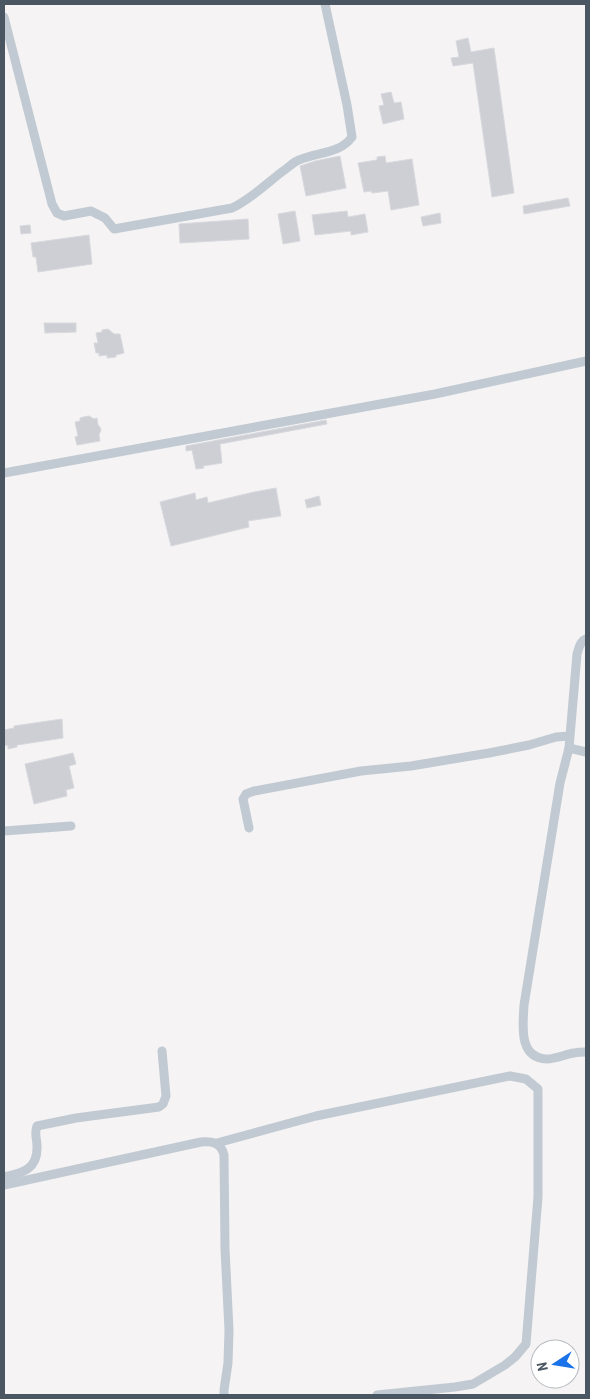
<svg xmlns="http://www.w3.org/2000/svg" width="590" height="1399" font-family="'Roboto Condensed',sans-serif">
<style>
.building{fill:#cdcfd5;stroke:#d7d9de}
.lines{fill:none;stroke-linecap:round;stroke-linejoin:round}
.street{stroke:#c1cad2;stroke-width:9}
</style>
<rect width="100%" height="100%" fill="#f5f3f3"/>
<g class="building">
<path d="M468,38L471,52L494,48L514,193L492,197L473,63L453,66L451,58L459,57L456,41Z"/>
<path d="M391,92L394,103L401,102L404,119L383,124L379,106L384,105L381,94Z"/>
<path d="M340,156L346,188L306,196L300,166L315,161Z"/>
<path d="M385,156L386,163L412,159L419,205L391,210L388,191L372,193L371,191L364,192L358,163L377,160V157Z"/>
<path d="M568,198L570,206L524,214L523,206Z"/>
<path d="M295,211L300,241L283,244L278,214Z"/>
<path d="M347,211L348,217L365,214L368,232L351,235V231L315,235L312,215Z"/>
<path d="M440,213L441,223L423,226L421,217Z"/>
<path d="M248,219L249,239L180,243L179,224Z"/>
<path d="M30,225L31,233L21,234L20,226Z"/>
<path d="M89,235L92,264L38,272L36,257H33L31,243Z"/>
<path d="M44,323H76V332L45,333Z"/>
<path d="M108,329L114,334H120L124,353L116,355V357L107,358V355L99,356V353H96L94,343H98L96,333L102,332V330Z"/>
<path d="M89,416L94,419L97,418L98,425L100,427L101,430L99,435L100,441L77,445L75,437L78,436L75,422L80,421V418L83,417Z"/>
<path d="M326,420L327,424L220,444L222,463L203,466L204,468L196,469L192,450L186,451V446Z"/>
<path d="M276,488L281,516L248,521L249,527L171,546L160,502L195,493L196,500L207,497L208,503L254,492Z"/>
<path d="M319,496L321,505L307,508L305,500Z"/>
<path d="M62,719L63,738L17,745V747L8,749V745L4,746V730L14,728V726Z"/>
<path d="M73,753L76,764L69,766L74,788L66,790L67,796L34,804L25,764Z"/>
</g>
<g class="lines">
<g class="street">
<path d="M4,17L52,204L57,213L64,216L91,211L105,218L114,229L232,208C251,199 266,184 283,171C288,168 293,162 299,160C317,152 340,154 352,137L347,105L325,4"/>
<path d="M4,473L435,394L586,361"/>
<path d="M586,639C580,641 579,648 577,654L569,748L560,783L524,1005C523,1025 518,1058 547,1059C556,1059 566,1054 574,1053C578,1052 582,1052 586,1052"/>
<path d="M569,748L586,752"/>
<path d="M249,828L243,799L246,794L254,791L361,771L411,766L489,753L529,745L556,737L569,736"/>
<path d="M4,831L71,826"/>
<path d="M217,1143L316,1116L510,1076L526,1079L538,1089V1197L526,1344L515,1357L505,1365L473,1384L455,1387L377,1395"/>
<path d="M4,1177C23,1173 38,1169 37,1146C37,1139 34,1133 37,1126L76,1118L159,1107L163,1104L166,1096L162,1051"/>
<path d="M4,1185L201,1142C213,1141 221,1143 224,1155L225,1249L229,1330L228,1363L224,1390V1395"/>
</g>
</g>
<rect width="590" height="1399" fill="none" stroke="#4a5661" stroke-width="10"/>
<g transform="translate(555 1364) rotate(258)"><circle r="24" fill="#ffffff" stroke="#b7bbc0"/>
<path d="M0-4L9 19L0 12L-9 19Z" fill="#1a73e8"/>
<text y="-8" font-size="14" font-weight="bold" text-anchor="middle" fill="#4a5661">N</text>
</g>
</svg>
